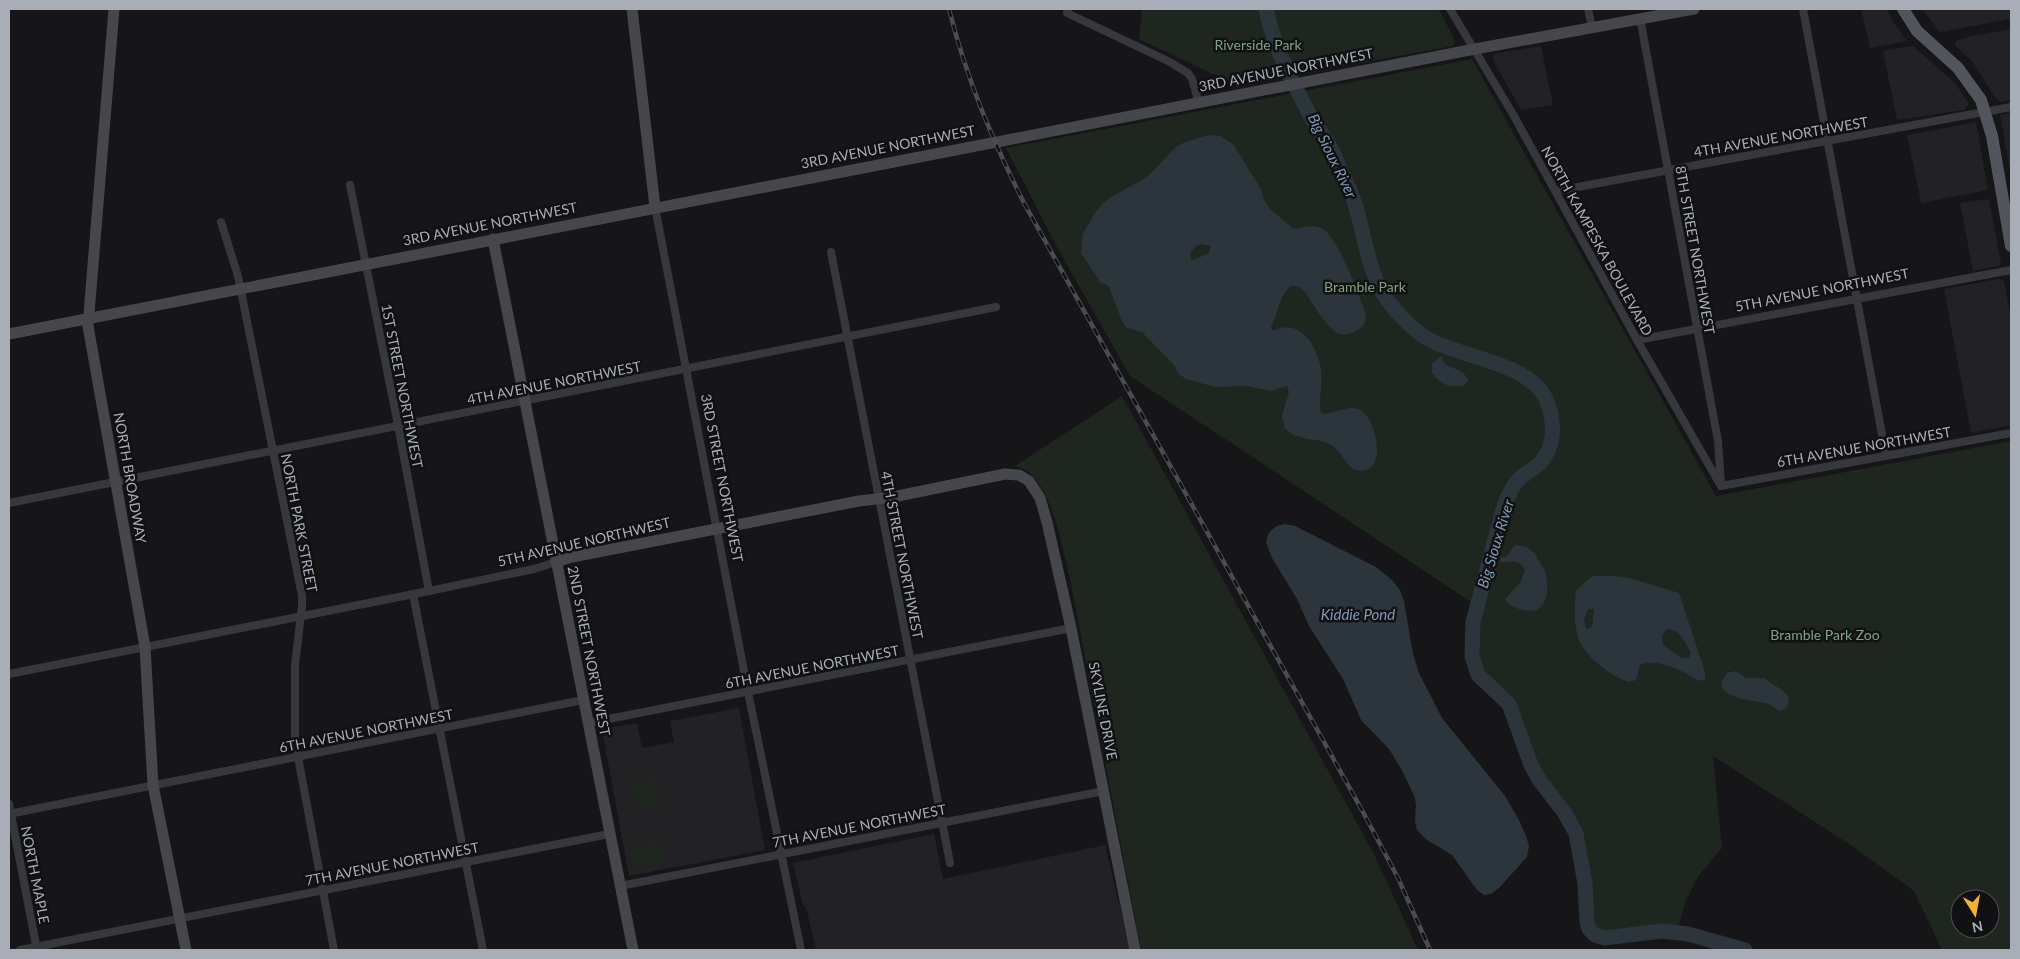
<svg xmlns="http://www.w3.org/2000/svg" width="2020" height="959" font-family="Lato,sans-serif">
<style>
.built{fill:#222225}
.green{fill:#1e261f;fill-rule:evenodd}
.water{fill:#2c353c;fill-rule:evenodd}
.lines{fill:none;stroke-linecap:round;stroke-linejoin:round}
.river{stroke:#2c353c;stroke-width:15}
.street{stroke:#37383d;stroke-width:8}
.secondary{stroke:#45474d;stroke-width:11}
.primary{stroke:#53555c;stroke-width:12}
.rail-casing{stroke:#4a4c52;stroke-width:4.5}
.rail{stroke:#111113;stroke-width:2.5;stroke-dasharray:8;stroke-linecap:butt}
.labels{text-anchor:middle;stroke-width:5;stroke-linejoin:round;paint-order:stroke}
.park-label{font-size:14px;fill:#7fa381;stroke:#111113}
.street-label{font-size:14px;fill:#a8adb8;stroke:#111113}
.water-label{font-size:15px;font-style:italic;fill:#7f9bb3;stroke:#111113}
</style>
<rect width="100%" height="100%" fill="#161618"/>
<g class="built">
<path d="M1861,9H1887L1893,22L1907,41L1870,48Z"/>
<path d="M1922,9H2011V19L1940,32Z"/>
<path d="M2011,29V100L2001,102L1997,100L1972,61L1955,46L1956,41L1967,37Z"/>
<path d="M1541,46L1553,105L1521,110L1493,60V56L1497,53Z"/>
<path d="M1913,46L1955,83L1969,104L1964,110L1897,120L1883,51Z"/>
<path d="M2011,113V175L2000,115Z"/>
<path d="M1976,122L1988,190L1921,203L1907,135Z"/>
<path d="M1989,199L2001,263L1999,266L1973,271L1960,203Z"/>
<path d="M1998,279L2004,281L2011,319V425L1971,433L1944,289Z"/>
<path d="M739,708L765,850L629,876L602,729L637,723L642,748L674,742L670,721Z"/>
<path d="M934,834L943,879L1105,845L1130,950H816L806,907L803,905L793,863Z"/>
</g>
<g class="green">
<path d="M1142,9H1439L1455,41L1453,46L1265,81L1230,82L1139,39Z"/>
<path d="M1472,59L1716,496L2011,441V950H1942L1914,891L1855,848L1713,756L1722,848L1699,875L1686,900L1677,932C1664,931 1651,930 1638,933C1622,935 1610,939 1595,935C1582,921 1586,902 1585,885C1584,865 1581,843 1572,826C1561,804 1542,788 1532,766C1523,747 1520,724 1510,705C1504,695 1493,689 1485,682C1465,662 1470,631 1477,606L1130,376L1058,249L1006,148ZM1960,899H1990V929H1960Z"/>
<path d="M1122,396L1374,854L1418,950H1141L1070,579C1062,547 1054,495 1029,472C1025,469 1019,468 1015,466Z"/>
<path d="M656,778L661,807L638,811L633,783Z"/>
<path d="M661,841L665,862L632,869L628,847Z"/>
</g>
<g class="water">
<path d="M1208,135L1221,136L1233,144L1261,189L1263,198L1270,209L1294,229C1303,228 1312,224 1321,228C1337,234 1359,295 1365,312C1367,318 1365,325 1359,329C1354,332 1347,336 1340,334C1329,332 1312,302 1305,292C1283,270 1278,316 1271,327L1272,331C1299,317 1317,345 1321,369C1323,383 1318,399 1321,413C1332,417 1348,402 1362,411C1375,419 1388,469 1362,471C1347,472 1343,451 1331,445C1316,436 1302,443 1285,429L1282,416L1289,392L1287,386L1270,391L1247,386L1215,387L1186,379L1179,374L1173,364L1142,332L1127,328L1122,321L1108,285L1101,283L1081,253L1083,234L1095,213L1103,203L1111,197L1147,177L1176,147L1183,143ZM1201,244L1211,246L1209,253L1194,260L1191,259L1190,254L1195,247Z"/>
<path d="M1441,356C1444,371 1465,366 1468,381L1463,386C1449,388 1441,384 1432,373V364Z"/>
<path d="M1284,524L1295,526L1376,567L1391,579L1400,590L1404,601L1413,654L1419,673L1442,718L1505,796L1519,820L1526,836L1529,846L1527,857L1499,888L1491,894L1484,895L1477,890L1452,855L1427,840L1417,830L1415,822L1416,805L1415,798L1403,772L1389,749L1361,720L1343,679L1309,626L1297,599L1272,558L1266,542L1268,534L1275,527Z"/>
<path d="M1515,545L1527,547L1536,554C1537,561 1543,565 1545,572C1549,584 1549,603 1537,610C1527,612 1512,609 1506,601V598L1520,583L1525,571C1522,559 1511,562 1500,562L1501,557H1506Z"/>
<path d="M1592,576H1613L1629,578L1679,593L1705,672V679L1699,681C1683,671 1659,657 1640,665L1636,680L1629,682C1611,676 1591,661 1581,644C1574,632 1574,604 1576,591ZM1588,609H1594L1592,627L1586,629L1584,620ZM1667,629C1679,628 1686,643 1691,653L1689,658H1681L1663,645L1662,636Z"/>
<path d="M1736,671L1746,678H1764C1772,685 1785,689 1789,698L1787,708L1779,711C1775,709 1770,704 1766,703C1753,701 1706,697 1727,673Z"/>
</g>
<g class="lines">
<path class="river" d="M1266,9C1273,45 1293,83 1311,117C1317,128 1325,137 1331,148C1335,156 1338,165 1342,173C1348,185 1354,198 1357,211C1364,235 1367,261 1378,284C1385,300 1400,316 1413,328C1445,360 1531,356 1548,404C1555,424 1555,448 1539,464C1533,470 1524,474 1518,480C1511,488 1508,497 1504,506L1473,622L1472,656L1478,675L1509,704L1531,765L1540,781L1564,812L1576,833L1585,884L1587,922L1589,929L1595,935L1604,938L1662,931L1688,934L1745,950"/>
<g class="street">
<path d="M1068,9L1067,13L1168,61L1188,73L1192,79L1199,103"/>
<path d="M1450,9L1514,116L1637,340L1721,486"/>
<path d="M1588,9L1592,27"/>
<path d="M1803,9L1886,456"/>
<path d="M1640,18L1718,441L1721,484"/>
<path d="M350,185L398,425L429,591"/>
<path d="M1556,191L2011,107"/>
<path d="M655,207L748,692L801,950"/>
<path d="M221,222L238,276L302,596V606L295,665V741L334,950"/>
<path d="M831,252L950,863"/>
<path d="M1637,340L2011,270"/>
<path d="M1721,486L2011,433"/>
<path d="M9,503L996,307"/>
<path d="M413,594L483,950"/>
<path d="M9,674L429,591L534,569L556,562"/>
<path d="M588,723L1071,628"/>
<path d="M9,804L37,950"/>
<path d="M9,814L583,700"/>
<path d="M620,886L1104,791"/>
<path d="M20,950L609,834"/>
</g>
<g class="secondary">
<path d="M114,9L88,326L145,647L153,785L186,950"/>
<path d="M632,9L655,207"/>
<path d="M493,239L633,950"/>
<path d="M9,334L1475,49L1694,9"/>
<path d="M556,562L572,557L859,501L893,497L1005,474L1019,475L1029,481L1040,498L1047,522L1071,628L1135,950"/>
</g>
<path class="primary" d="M1903,9L1917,31L1958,68L1981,100L1992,136L2011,246"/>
<defs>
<path id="rail" d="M949,9C967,80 991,137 1024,203L1363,812L1398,878L1430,950"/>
</defs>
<use href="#rail" class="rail-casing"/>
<use href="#rail" class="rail"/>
</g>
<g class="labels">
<g class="park-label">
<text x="1258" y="50">Riverside Park</text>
<text x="1365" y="292">Bramble Park</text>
<text x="1825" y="640">Bramble Park Zoo</text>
</g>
<g class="street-label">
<text transform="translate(1286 70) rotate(-11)" y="5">3RD AVENUE NORTHWEST</text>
<text transform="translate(1781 137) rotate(-10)" y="5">4TH AVENUE NORTHWEST</text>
<text transform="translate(888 147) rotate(-11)" y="5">3RD AVENUE NORTHWEST</text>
<text transform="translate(490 224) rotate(-11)" y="5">3RD AVENUE NORTHWEST</text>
<text transform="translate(1597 241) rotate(61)" y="5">NORTH KAMPESKA BOULEVARD</text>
<text transform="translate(1695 250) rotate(80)" y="5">8TH STREET NORTHWEST</text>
<text transform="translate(1822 290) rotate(-11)" y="5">5TH AVENUE NORTHWEST</text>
<text transform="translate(554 383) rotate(-11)" y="5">4TH AVENUE NORTHWEST</text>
<text transform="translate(402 386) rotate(79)" y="5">1ST STREET NORTHWEST</text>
<text transform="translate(1864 447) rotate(-10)" y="5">6TH AVENUE NORTHWEST</text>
<text transform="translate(130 478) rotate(80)" y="5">NORTH BROADWAY</text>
<text transform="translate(722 478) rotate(79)" y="5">3RD STREET NORTHWEST</text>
<text transform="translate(299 523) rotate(79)" y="5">NORTH PARK STREET</text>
<text transform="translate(584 542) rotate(-13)" y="5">5TH AVENUE NORTHWEST</text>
<text transform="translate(902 555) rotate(79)" y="5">4TH STREET NORTHWEST</text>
<text transform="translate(589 651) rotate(79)" y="5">2ND STREET NORTHWEST</text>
<text transform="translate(812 667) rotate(-11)" y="5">6TH AVENUE NORTHWEST</text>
<text transform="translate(1103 711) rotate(79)" y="5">SKYLINE DRIVE</text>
<text transform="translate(366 731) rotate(-11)" y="5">6TH AVENUE NORTHWEST</text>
<text transform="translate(859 826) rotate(-11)" y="5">7TH AVENUE NORTHWEST</text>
<text transform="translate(392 864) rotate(-11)" y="5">7TH AVENUE NORTHWEST</text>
<text transform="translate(35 875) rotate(79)" y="5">NORTH MAPLE</text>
</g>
<g class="water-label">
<text transform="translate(1332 156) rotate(64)" y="5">Big Sioux River</text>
<text transform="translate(1496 544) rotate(-73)" y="5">Big Sioux River</text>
<text x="1358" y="620">Kiddie Pond</text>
</g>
</g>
<rect width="2020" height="959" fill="none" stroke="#a8adb8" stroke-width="20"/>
<g transform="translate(1975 914) rotate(169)"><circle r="24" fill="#111113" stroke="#4d4f55"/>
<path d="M0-4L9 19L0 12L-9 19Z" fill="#f2b134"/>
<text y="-8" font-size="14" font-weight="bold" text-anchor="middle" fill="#a8adb8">N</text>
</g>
</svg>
